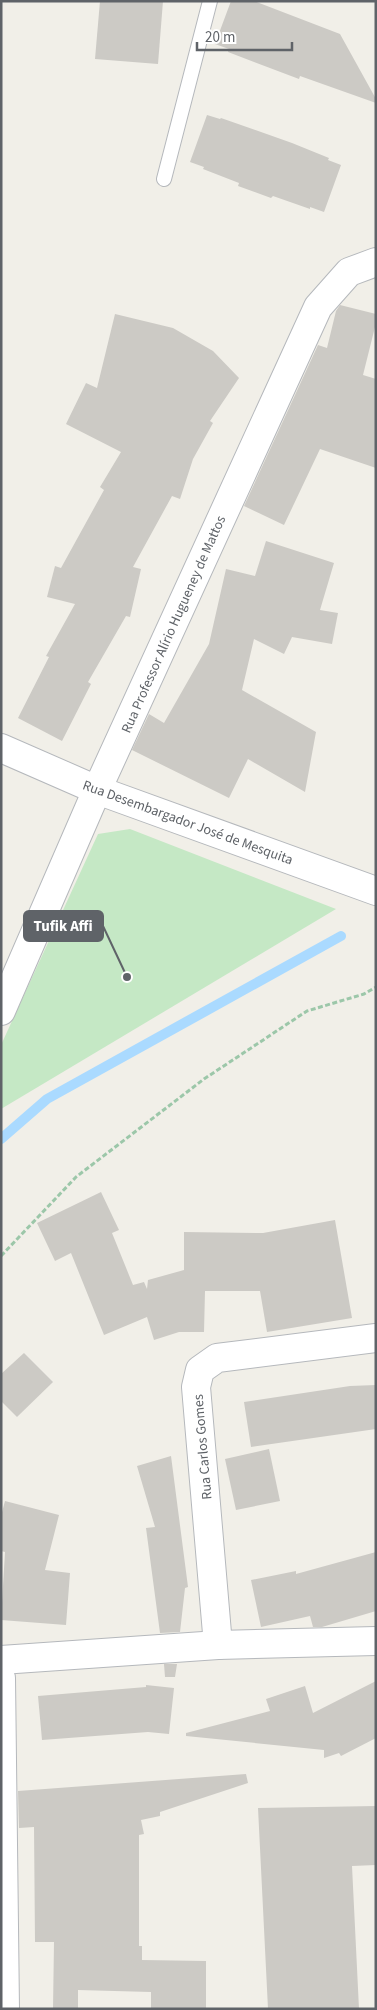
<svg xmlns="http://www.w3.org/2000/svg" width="377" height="2010" font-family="'Source Sans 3',sans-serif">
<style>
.green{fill:#c5e8c5}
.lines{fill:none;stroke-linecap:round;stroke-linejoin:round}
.stream{stroke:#aadaff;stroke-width:10}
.building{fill:#cccac5}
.lane-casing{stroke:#b5b8bc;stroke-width:16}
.street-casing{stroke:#b5b8bc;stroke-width:30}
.path{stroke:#9cc7a9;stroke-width:3;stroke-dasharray:5 2.5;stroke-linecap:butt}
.lane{stroke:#fff;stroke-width:14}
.street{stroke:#fff;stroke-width:28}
.labels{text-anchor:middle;stroke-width:4.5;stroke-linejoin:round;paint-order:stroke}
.street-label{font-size:14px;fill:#5f6368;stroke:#fff}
.leader{fill:none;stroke:#5f6368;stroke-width:2}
.callout-dot{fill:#5f6368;stroke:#fff;stroke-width:2}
.callout{fill:#5f6368;stroke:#5f6368;stroke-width:2}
.callout-label{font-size:15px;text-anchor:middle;font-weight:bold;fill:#fff}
</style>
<rect width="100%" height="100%" fill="#f1efe8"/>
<path class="green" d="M130,829L336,909L1,1109V1045L98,834Z"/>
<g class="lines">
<path class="stream" d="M1,1139L47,1099L341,936"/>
</g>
<g class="building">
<path d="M100,1H163L158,64L95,59Z"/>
<path d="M231,1H254L340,34L376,99V103L300,76L299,79L228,52L229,49L215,44Z"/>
<path d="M207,115L220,119L221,118L292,143L329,158L328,160L341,165L324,212L310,207V209L273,196L271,198L238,186L239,183L203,169L204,167L190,162Z"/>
<path d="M340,305L376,314V323L363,375L376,379V468L320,449L284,525L244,506L318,345L327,348L336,311Z"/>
<path d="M115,314L173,328L213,351L239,378L210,421L213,423L193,459L180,499L172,496L133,567L141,569L130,617L126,616L88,682L91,684L62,741L18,718L49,657L46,656L75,604L47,597L55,566L61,568L104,490L100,487L121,452L66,424L86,383L97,388Z"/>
<path d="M266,541L334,563L320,610L338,613L332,644L292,637L284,654L254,639L242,690L316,732L305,792L248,759L229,798L132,750L149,714L164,723L209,644L226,569L255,576Z"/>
<path d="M101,1192L119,1230L112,1233L133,1285L144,1282L147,1289L148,1280L184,1270V1232L263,1233L335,1220L352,1318L267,1332L260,1291H205L204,1332H179L154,1340L147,1317L104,1335L71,1253L55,1261L37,1223Z"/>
<path d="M24,1353L53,1382L17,1417L1,1401V1374Z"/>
<path d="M376,1385V1429L251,1447L244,1402L350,1386Z"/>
<path d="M269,1449L280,1501L236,1510L225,1459Z"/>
<path d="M171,1456L188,1587L185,1588L180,1632L160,1633L146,1528L155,1527L137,1466Z"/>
<path d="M5,1501L59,1515L45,1570L70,1573L66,1625L1,1620L5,1552L1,1551V1516Z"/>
<path d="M376,1552V1611L322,1627H313L310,1616L261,1627L251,1580L296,1571V1574Z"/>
<path d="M164,1664H177L175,1677H165Z"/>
<path d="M376,1681V1738L341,1756L339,1753L324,1758V1750L186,1736V1733L270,1711L266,1699L305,1686L313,1713Z"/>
<path d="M146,1685L174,1688L169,1734L148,1732L42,1740L38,1696L146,1687Z"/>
<path d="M246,1774L248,1783L160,1812V1816L141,1820L144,1834L139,1835V1946H142V1960L206,1961V2009H151V1992L78,1990V2009H53L54,1942H35L34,1827L19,1828L18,1791Z"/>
<path d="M376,1806V1865L352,1866L359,2009H268L258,1808Z"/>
</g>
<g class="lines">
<defs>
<path id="lane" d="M164,179L210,1"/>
<g id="street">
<path d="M1,748L97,790L376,891"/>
<path d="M1,1011L97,790L318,307L349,272L376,262"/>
<path d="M218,1645L196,1387L200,1370L217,1358L376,1338"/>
<path d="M1,1660L218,1645L376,1641"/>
<path d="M1,1678L5,2009"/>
</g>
</defs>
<use href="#lane" class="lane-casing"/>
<use href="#street" class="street-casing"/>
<path class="path" d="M1,1256L76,1177L204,1079L307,1011L364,994L376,987"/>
<use href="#lane" class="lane"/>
<use href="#street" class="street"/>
</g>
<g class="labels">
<g class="street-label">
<text transform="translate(173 624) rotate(-66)" y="5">Rua Professor Alírio Hugueney de Mattos</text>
<text transform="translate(188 822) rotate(20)" y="5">Rua Desembargador José de Mesquita</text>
<text transform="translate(202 1447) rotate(-95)" y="5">Rua Carlos Gomes</text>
</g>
</g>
<path class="leader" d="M127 977L103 926"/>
<circle class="callout-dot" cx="127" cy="977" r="5"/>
<rect class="callout" x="24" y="911" width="79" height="30" rx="5"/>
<g class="callout-label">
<text x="63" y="931">Tufik Affi</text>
</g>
<rect width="377" height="2010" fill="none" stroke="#5f6368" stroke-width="5"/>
<path d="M197 42v8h95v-8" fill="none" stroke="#5f6368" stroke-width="2.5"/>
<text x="205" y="42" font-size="15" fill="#5f6368" stroke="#ffffff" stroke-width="4" paint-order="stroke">20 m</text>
</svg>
